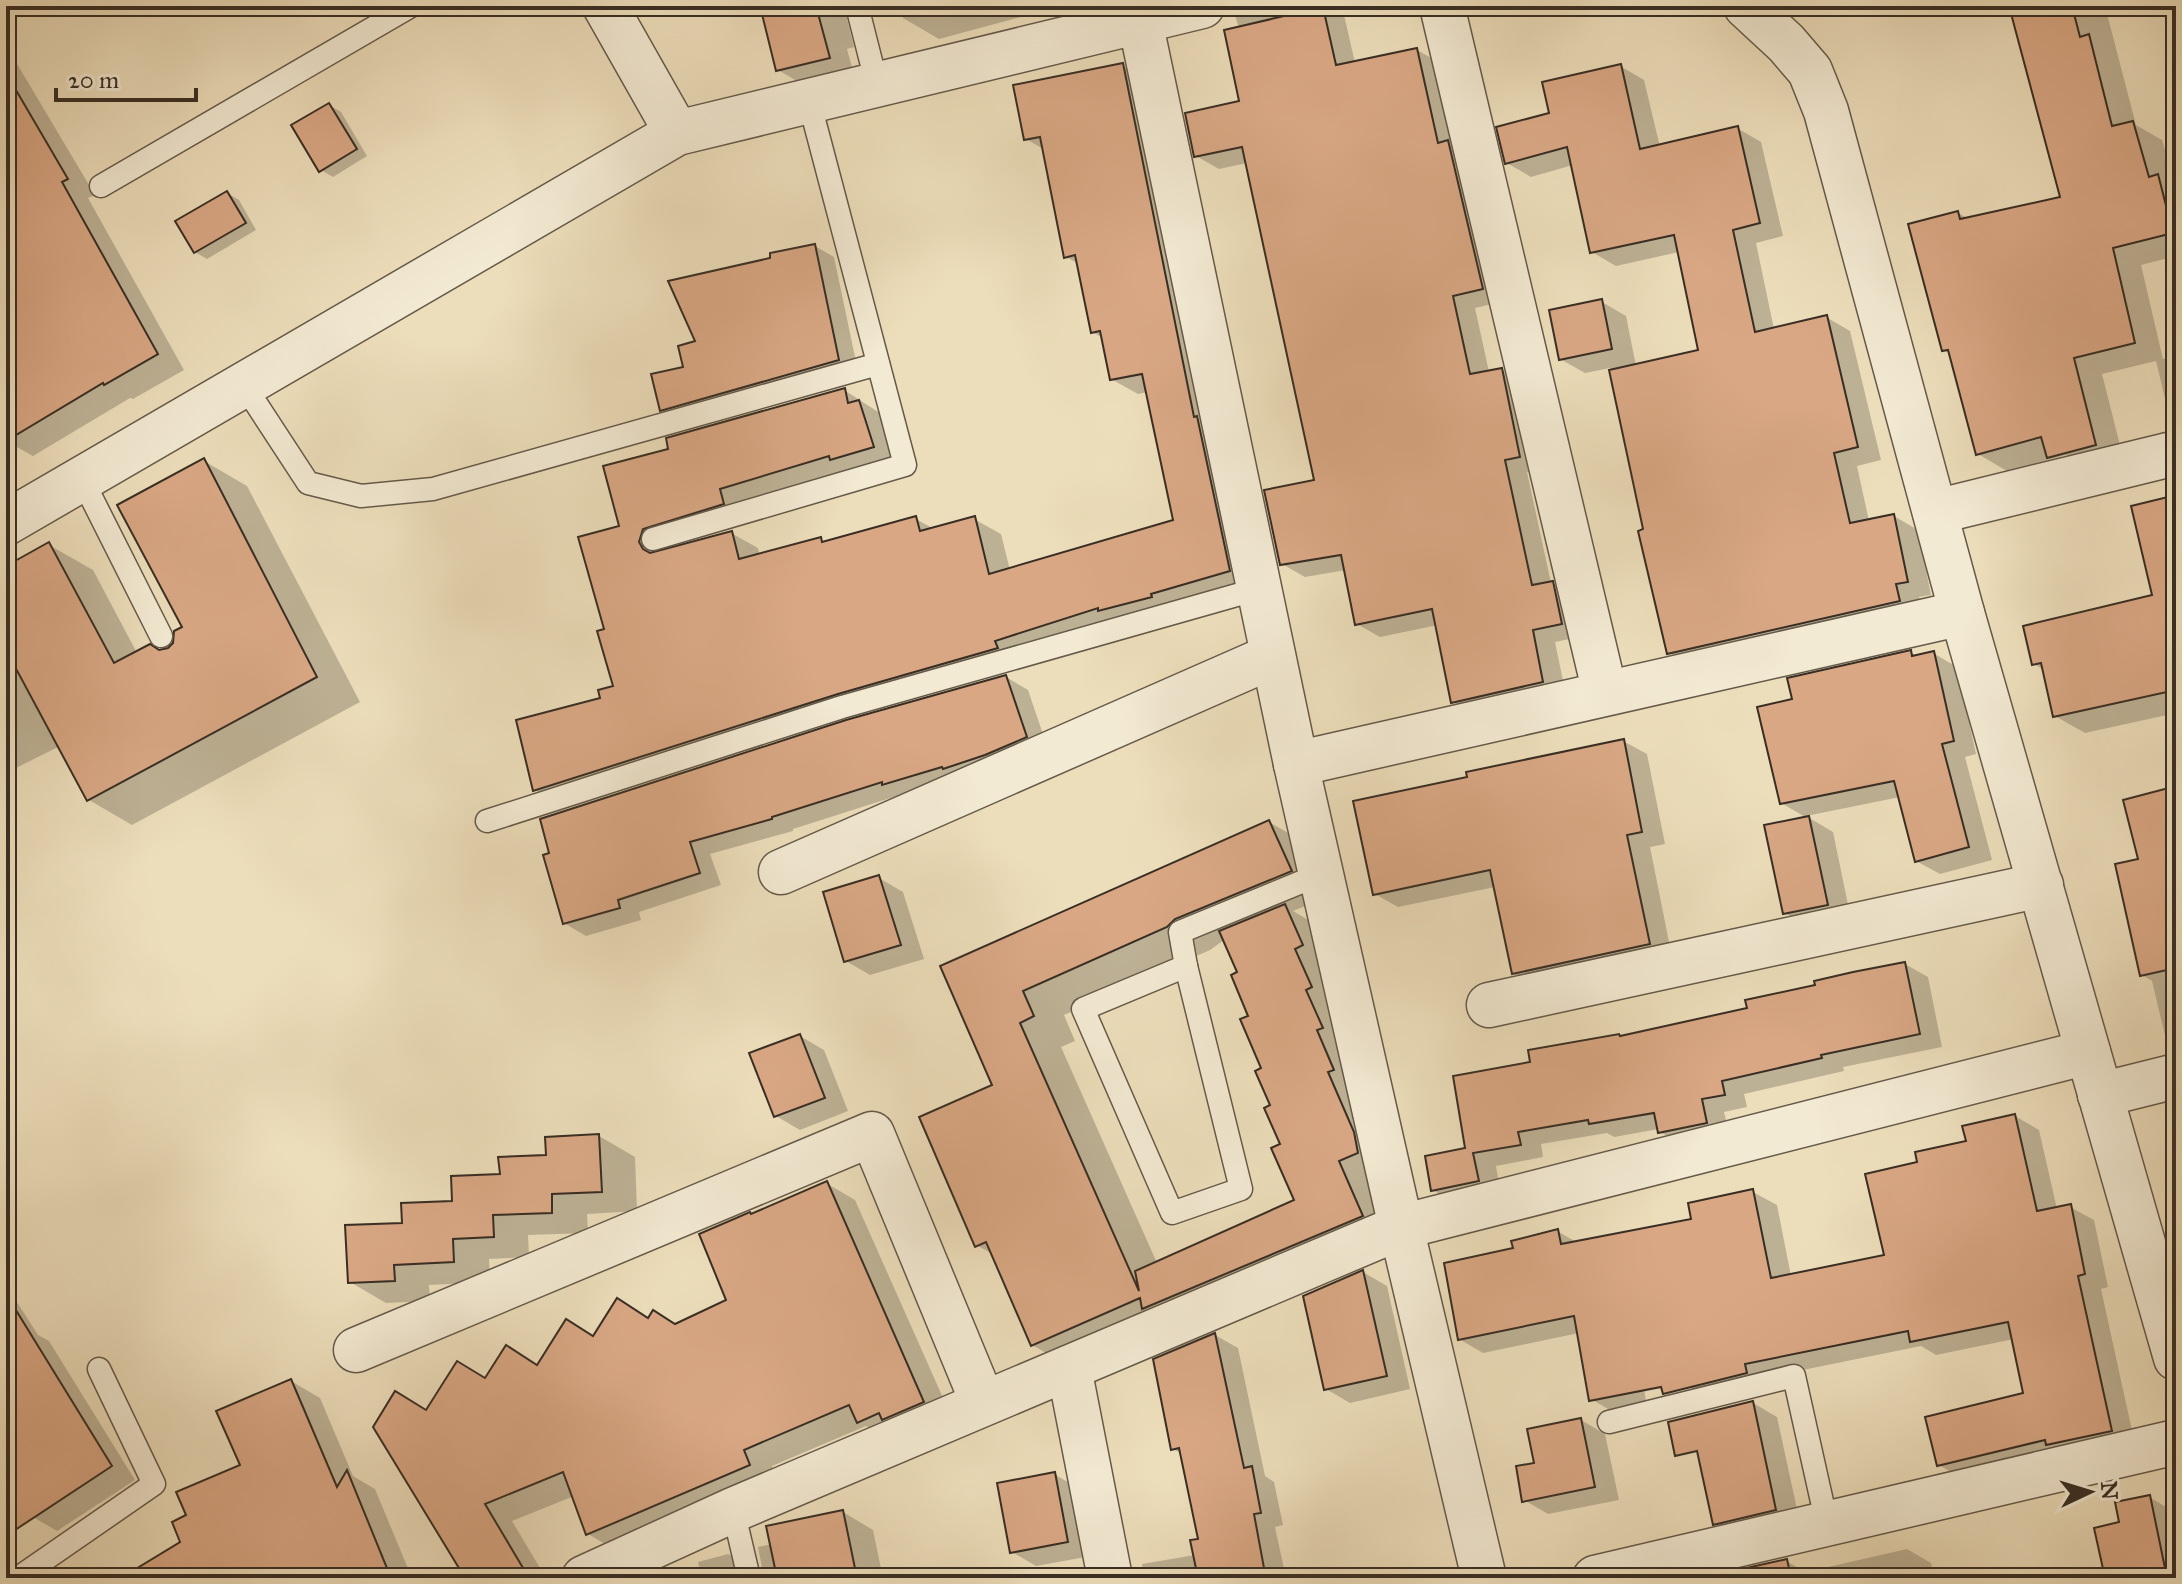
<svg xmlns="http://www.w3.org/2000/svg" width="2182" height="1584" font-family="'IM FELL Great Primer',serif">
<style>
.shadow{fill:#0003;fill-rule:evenodd}
.building{fill:#d9a784;stroke:#382e24;stroke-width:2}
.lines{fill:none;stroke-linecap:round;stroke-linejoin:round}
.lane-casing{stroke:#655a4a;stroke-width:25}
.street-casing{stroke:#655a4a;stroke-width:47}
.lane{stroke:#f3ead3;stroke-width:22}
.street{stroke:#f3ead3;stroke-width:44}
</style>
<rect width="100%" height="100%" fill="#eddebb"/>
<filter id="stains"><feTurbulence type="fractalNoise" baseFrequency=".0025" numOctaves="4"/><feColorMatrix values="0 0 0 0 .2 0 0 0 0 .09 0 0 0 0 .02 0 0 0 .5 -.17"/></filter>
<radialGradient id="worn" r=".72"><stop offset=".6" stop-color="#630" stop-opacity="0"/><stop offset="1" stop-color="#630" stop-opacity=".3"/></radialGradient>
<g class="shadow">
<path d="M665,6H691L676,13Z"/>
<path d="M762,6H844L854,47L847,49L853,71L802,84L778,70Z"/>
<path d="M900,6H1034L1036,13L939,39L903,18Z"/>
<path d="M1232,6H1342L1355,63L1417,50L1440,63L1505,301L1475,308L1489,372L1502,370L1525,383L1542,469L1527,472L1551,583L1575,596L1584,636L1555,642L1566,695L1476,715L1453,702L1438,625L1380,637L1357,624L1346,570L1305,577L1282,564L1316,482L1247,163L1219,169L1196,156L1242,102L1239,28Z"/>
<path d="M2011,6H2105L2136,125L2162,140L2176,187V256L2141,265L2163,359L2176,356V419L2169,415L2156,361L2102,374L2121,449L2074,459L2066,455L2007,471L1978,454L1951,354L1944,350L1958,213L1969,219L2063,198Z"/>
<path d="M6,49L10,52L95,195L88,198L184,370L133,399L130,398L33,456L6,441Z"/>
<path d="M1123,66L1149,81L1255,586L562,805L535,790L615,687L606,630L622,527L670,451L844,390L886,417L900,461L670,543L668,550L731,533L758,548L760,556L820,539L827,543L916,519L934,529L974,519L1001,534L1010,570L1176,522L1148,392L1138,394L1111,379L1103,338L1092,332L1079,264L1066,257L1045,150L1026,139Z"/>
<path d="M1620,66L1644,80L1660,147L1737,128L1761,142L1783,236L1756,243L1774,329L1826,317L1850,331L1881,460L1857,466L1869,521L1894,516L1918,530L1931,595L1919,597L1923,614L1692,666L1668,652L1610,368L1585,373L1560,359L1602,302L1626,316L1636,366L1700,352L1679,252L1616,266L1592,252L1573,165L1531,177L1507,163L1551,115Z"/>
<path d="M329,105L341,112L367,156L333,177L321,170Z"/>
<path d="M227,193L239,200L256,230L207,259L195,252Z"/>
<path d="M815,246L834,257L858,371L681,421L661,410L697,342L773,259Z"/>
<path d="M204,461L247,486L360,702L132,825L89,800L60,746L6,773V568L49,545L93,570L137,653L169,650L185,628Z"/>
<path d="M2176,497V713L2085,733L2055,716L2044,670L2034,664L2155,596Z"/>
<path d="M1910,652L1918,657L1933,653L1957,667L1976,754L1965,757L1992,860L1940,874L1916,861L1900,797L1806,816L1833,832L1851,919L1809,927L1785,913L1807,818L1781,803L1794,700Z"/>
<path d="M1006,677L1028,690L1048,749L906,796L903,794L793,829V831L710,854L721,885L639,912L641,920L586,936L564,923L847,722Z"/>
<path d="M1623,741L1647,754L1665,844L1650,847L1672,957L1537,987L1513,973L1495,887L1398,907L1375,894L1470,778Z"/>
<path d="M2176,788V1049L2167,1044L2152,981L2142,975L2141,860Z"/>
<path d="M1269,822L1311,846L1333,895L1293,911L1327,931L1404,1240L1074,1369L1032,1345L993,1254L976,1245L995,1086L942,967ZM1224,940L1239,973L1297,1201L1157,1263L1061,1047L1075,1041L1064,1015L1210,950Z"/>
<path d="M879,878L903,892L924,959L870,975L846,961Z"/>
<path d="M1905,964L1928,977L1942,1047L1843,1067L1844,1071L1744,1094L1747,1107L1724,1112L1730,1135L1683,1145L1660,1132L1659,1129L1614,1137L1607,1133L1541,1144L1543,1157L1496,1166L1501,1194L1456,1204L1433,1190L1532,1064L1622,1038L1749,1010Z"/>
<path d="M800,1036L824,1050L848,1111L800,1130L776,1116Z"/>
<path d="M2015,1116L2039,1130L2057,1209L2070,1207L2094,1220L2108,1287L2101,1289L2135,1444L1963,1479L1939,1465L2026,1394L2014,1339L1936,1355L1921,1346L1768,1377L1712,1401L1638,1354L1647,1407L1615,1413L1591,1399L1579,1333L1483,1353L1459,1339L1515,1249L1557,1231L1578,1243L1694,1220L1753,1192L1777,1205L1791,1276L1886,1256L1919,1164L1968,1142Z"/>
<path d="M599,1136L635,1157L637,1211L587,1214L588,1233L528,1235L529,1257L489,1259L490,1282L429,1285L430,1301L386,1303L350,1282L404,1225L454,1203L502,1176Z"/>
<path d="M826,1183L855,1200L952,1418L887,1438L866,1426L772,1466L778,1482L617,1551L588,1534L574,1496L512,1521L546,1578H467L428,1412L486,1380L538,1366L594,1337L649,1319L676,1326L729,1301L753,1216Z"/>
<path d="M1363,1272L1387,1286L1410,1389L1350,1403L1326,1389Z"/>
<path d="M6,1285L38,1335L49,1341L135,1480L57,1531L33,1517L6,1473Z"/>
<path d="M1215,1335L1238,1348L1265,1476L1274,1482L1283,1525L1275,1527L1286,1578H1144L1142,1564L1195,1555L1200,1540L1182,1454L1173,1449Z"/>
<path d="M291,1381L320,1398L353,1476L375,1489L412,1578H126L183,1542L189,1516L242,1466Z"/>
<path d="M1753,1403L1777,1417L1800,1523L1740,1537L1716,1523Z"/>
<path d="M1581,1420L1605,1434L1619,1500L1548,1514L1524,1500L1537,1465Z"/>
<path d="M1054,1474L1078,1488L1091,1556L1036,1566L1012,1552Z"/>
<path d="M2149,1497L2173,1511L2176,1523V1578H2085V1575L2106,1571Z"/>
<path d="M843,1512L873,1530L883,1578H764L758,1547L772,1544Z"/>
<path d="M1907,1549L1931,1563L1934,1578H1727L1786,1561L1806,1572Z"/>
<path d="M728,1554L758,1571L760,1578H702L698,1562Z"/>
</g>
<g class="building">
<path d="M760,6H816L830,58L776,71Z"/>
<path d="M2009,6H2072L2080,37L2089,34L2112,126L2133,121L2149,177L2158,174L2173,233L2113,248L2135,343L2074,358L2096,445L2047,458L2041,437L1976,455L1948,350L1942,351L1908,224L1958,211L1960,219L2060,197Z"/>
<path d="M1323,7L1336,65L1417,48L1438,143L1448,140L1483,289L1453,296L1470,374L1502,368L1520,457L1505,460L1532,585L1553,581L1562,624L1533,630L1543,682L1451,703L1432,609L1355,625L1341,555L1280,565L1264,490L1314,480L1242,147L1194,157L1185,113L1239,101L1224,30Z"/>
<path d="M1123,63L1194,417L1197,416L1230,571L1151,594L1152,597L1098,611V608L995,641L998,648L838,694L533,791L516,720L600,698L598,690L613,686L597,631L604,629L578,537L619,526L603,466L668,449L666,438L845,388L848,403L859,400L874,447L830,460L829,456L720,489L724,504L643,529L639,542L643,549L650,553L732,531L739,559L821,537L822,542L916,516L920,531L975,516L989,574L1173,520L1142,374L1110,380L1100,331L1091,333L1075,255L1064,258L1040,137L1024,140L1013,85Z"/>
<path d="M1621,64L1640,149L1738,126L1760,223L1733,230L1755,332L1827,315L1858,447L1834,453L1850,523L1894,514L1908,582L1896,584L1900,601L1667,654L1638,531L1643,529L1609,370L1698,350L1674,235L1590,253L1567,147L1505,164L1496,127L1549,113L1542,82Z"/>
<path d="M6,73L68,179L62,182L158,354L104,385L103,383L6,441Z"/>
<path d="M329,103L357,149L319,172L291,125Z"/>
<path d="M227,191L246,223L194,253L175,221Z"/>
<path d="M815,244L839,360L660,411L651,374L683,367L678,346L695,341L668,281L770,258V253Z"/>
<path d="M1602,299L1612,349L1559,360L1549,310Z"/>
<path d="M204,458L317,677L87,801L6,650V566L49,542L114,663L150,644L159,650L168,648L173,643L174,631L182,627L117,505Z"/>
<path d="M2176,495V690L2053,717L2041,663L2032,665L2023,626L2152,595L2131,506Z"/>
<path d="M1911,650L1912,656L1934,651L1954,741L1942,744L1969,847L1915,862L1894,781L1780,804L1757,707L1792,699L1787,678Z"/>
<path d="M1006,675L1027,737L985,755L943,769L942,767L882,785V782L772,817V819L690,842L700,873L618,900L620,908L563,924L543,855L549,853L540,819L846,720Z"/>
<path d="M1624,739L1642,832L1627,835L1650,944L1512,974L1490,870L1373,895L1353,801L1467,777L1466,772Z"/>
<path d="M2176,786V968L2140,976L2115,864L2138,859L2123,800Z"/>
<path d="M1809,816L1828,905L1783,914L1764,825Z"/>
<path d="M1269,820L1292,871L1175,919L1167,927L1023,991L1034,1016L1020,1023L1139,1291L1135,1271L1294,1200L1271,1148L1280,1144L1264,1108L1270,1105L1255,1071L1261,1068L1240,1019L1248,1016L1231,975L1237,972L1219,931L1285,904L1303,945L1295,949L1312,987L1306,990L1323,1028L1317,1030L1334,1070L1328,1072L1354,1132L1358,1153L1339,1161L1363,1216L1142,1309L1140,1298L1031,1346L986,1242L975,1247L919,1117L992,1085L940,966Z"/>
<path d="M879,875L901,945L844,962L823,892Z"/>
<path d="M1905,962L1920,1034L1821,1055L1822,1058L1722,1081L1725,1095L1702,1099L1707,1123L1658,1133L1654,1113L1589,1124L1588,1120L1518,1132L1521,1145L1473,1153L1479,1181L1431,1191L1425,1156L1465,1148L1453,1076L1530,1062L1528,1050L1619,1034L1620,1036L1747,1008L1745,1000L1815,985L1814,981L1853,972Z"/>
<path d="M800,1034L825,1098L774,1117L749,1053Z"/>
<path d="M2015,1114L2037,1211L2071,1204L2085,1274L2078,1276L2112,1431L2046,1445L2045,1440L1937,1466L1925,1417L2023,1393L2008,1322L1910,1342L1908,1331L1745,1364L1747,1373L1663,1394L1661,1387L1589,1401L1574,1316L1458,1340L1444,1263L1513,1248L1511,1241L1558,1229L1561,1244L1691,1219L1688,1203L1753,1189L1771,1278L1884,1255L1865,1174L1917,1162L1915,1152L1966,1141L1962,1126Z"/>
<path d="M599,1134L602,1192L552,1194V1213L493,1215L494,1237L453,1239L454,1262L394,1265L395,1281L348,1283L345,1225L402,1223L401,1203L452,1201L451,1176L500,1174L498,1157L546,1155L545,1137Z"/>
<path d="M827,1181L924,1402L882,1420L879,1413L857,1423L849,1405L744,1450L750,1465L586,1535L563,1472L485,1504L529,1578H465L373,1427L395,1391L426,1410L457,1361L485,1378L506,1345L537,1365L566,1319L593,1336L617,1298L648,1318L653,1310L675,1324L726,1300L699,1234L750,1212L751,1214Z"/>
<path d="M1363,1270L1387,1376L1324,1390L1303,1296Z"/>
<path d="M6,1294L112,1466L6,1536Z"/>
<path d="M1215,1333L1244,1468L1252,1466L1261,1513L1254,1514L1264,1568L1218,1578H1198L1190,1540L1198,1539L1179,1448L1171,1450L1153,1359Z"/>
<path d="M291,1379L337,1487L347,1470L391,1578H121L180,1542L172,1522L186,1515L176,1492L240,1465L216,1411Z"/>
<path d="M1753,1401L1776,1510L1713,1525L1697,1451L1675,1456L1668,1422Z"/>
<path d="M1581,1418L1595,1487L1522,1502L1516,1466L1534,1463L1527,1429Z"/>
<path d="M1055,1472L1068,1542L1010,1553L997,1483Z"/>
<path d="M2150,1495L2167,1578H2105L2094,1528L2119,1522L2115,1502Z"/>
<path d="M843,1510L857,1578H777L766,1526Z"/>
<path d="M1787,1559L1791,1578H1725L1724,1573Z"/>
</g>
<g class="lines">
<defs>
<g id="lane">
<path d="M857,6L877,85"/>
<path d="M101,186L411,6"/>
<path d="M244,385L308,483L361,496L433,489L878,364"/>
<path d="M82,479L161,636"/>
<path d="M653,539L905,465L809,101"/>
<path d="M487,821L842,707L1258,589"/>
<path d="M1186,966L1241,1189L1172,1213L1083,1009Z"/>
<path d="M1186,966L1180,932L1321,874"/>
<path d="M1609,1422L1794,1376L1827,1524"/>
<path d="M733,1510L749,1578"/>
<path d="M18,1578L154,1484L99,1369"/>
</g>
<g id="street">
<path d="M605,6L677,133"/>
<path d="M1442,6L1605,693"/>
<path d="M1746,6L1786,43L1810,71L1826,111L1962,613L2176,1358"/>
<path d="M1140,21L1296,764L1401,1227L1484,1578"/>
<path d="M1935,512L2176,453"/>
<path d="M6,523L677,133L1202,6"/>
<path d="M1296,764L1962,613"/>
<path d="M781,872L1273,656"/>
<path d="M1489,1005L2041,885"/>
<path d="M2100,1095L2176,1076"/>
<path d="M356,1350L872,1134L983,1403"/>
<path d="M1069,1368L1110,1578"/>
<path d="M584,1578L733,1510L1401,1227L2088,1052"/>
<path d="M1595,1578L2176,1442"/>
</g>
</defs>
<use href="#lane" class="lane-casing"/>
<use href="#street" class="street-casing"/>
<use href="#lane" class="lane"/>
<use href="#street" class="street"/>
</g>
<rect width="2182" height="1584" fill="none" stroke="#eddebb" stroke-width="32"/>
<rect x="8" y="8" width="2166" height="1568" fill="none" stroke="#382e24" stroke-width="4"/>
<rect x="16" y="16" width="2150" height="1552" fill="none" stroke="#382e24" stroke-width="2"/>
<g transform="translate(2090 1492) rotate(86)" stroke="#f3ead3" stroke-width="6" paint-order="stroke">
<path d="M0-6L14 30L0 20L-14 30Z" fill="#382e24"/>
<text y="-12" font-size="22" font-weight="bold" text-anchor="middle" fill="#382e24">N</text>
</g>
<path d="M56 88v12h140v-12" fill="none" stroke="#382e24" stroke-width="4"/>
<text x="68" y="88" font-size="24" fill="#382e24" stroke="#f3ead3" stroke-width="6" paint-order="stroke">20 m</text>
<rect width="100%" height="100%" filter="url(#stains)"/>
<rect width="100%" height="100%" fill="url(#worn)"/>
</svg>
